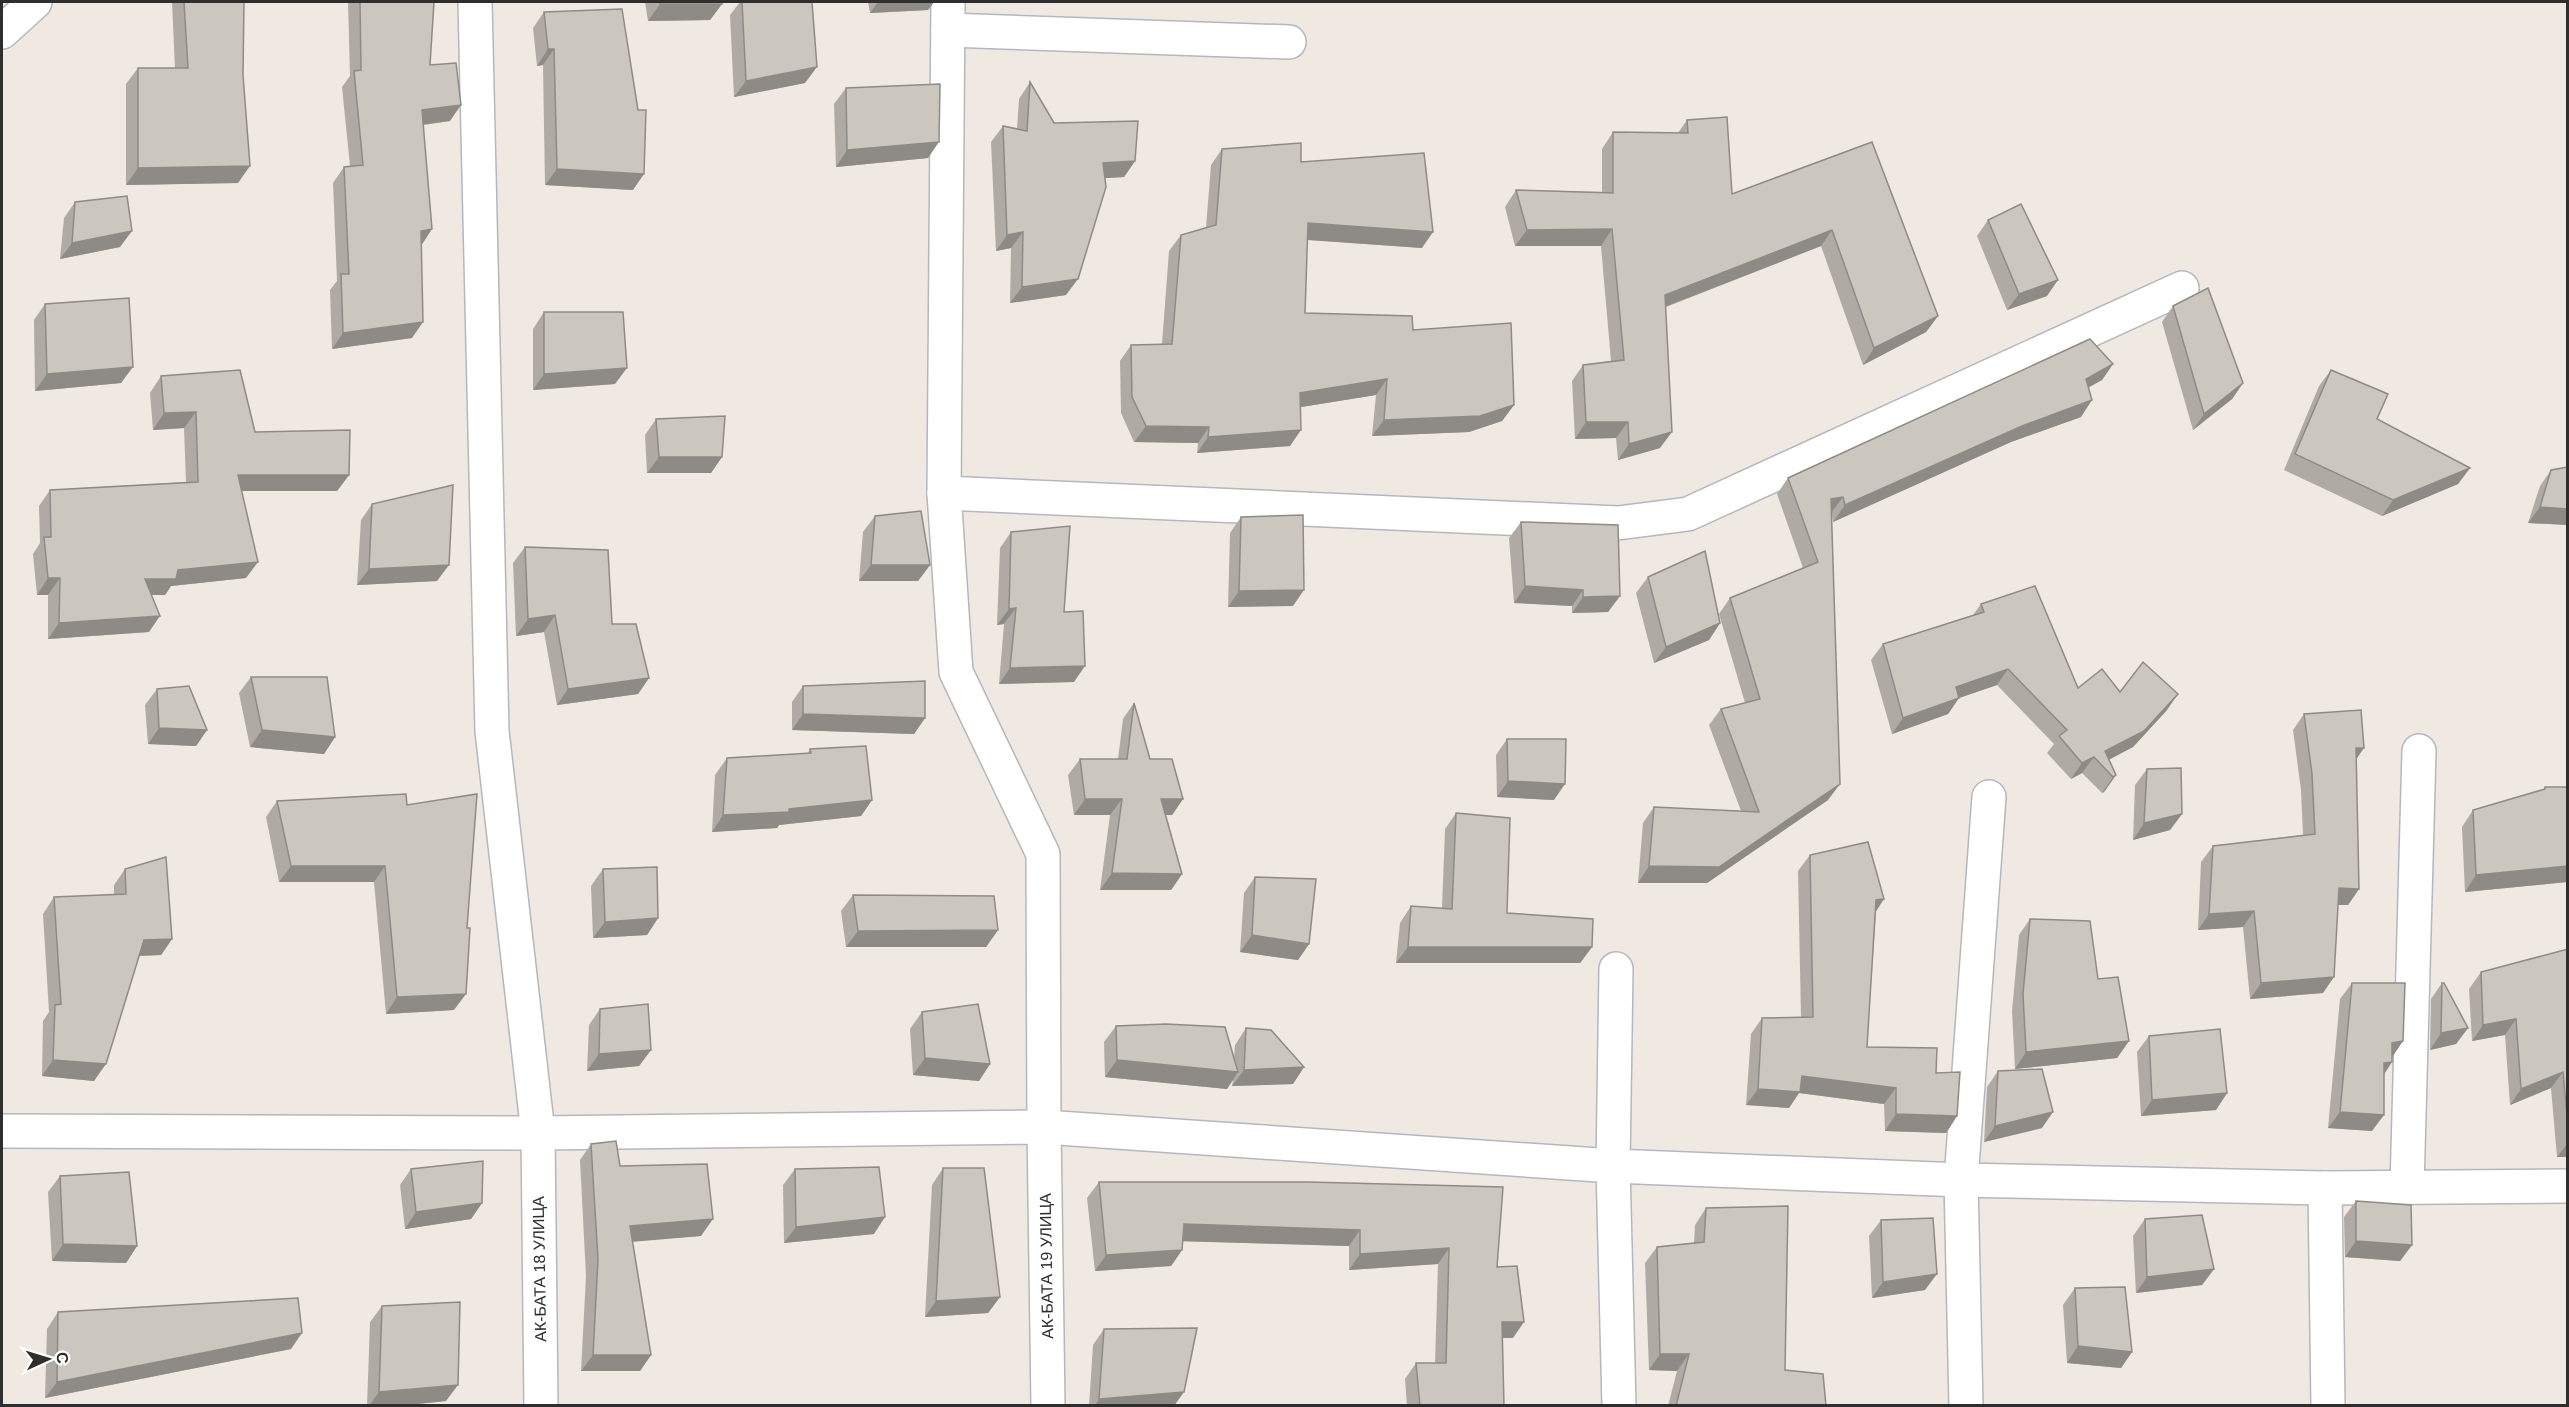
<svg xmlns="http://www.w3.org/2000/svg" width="2569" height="1407" font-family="Helvetica,sans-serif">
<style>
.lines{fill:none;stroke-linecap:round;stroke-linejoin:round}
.street-casing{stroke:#b4b7c1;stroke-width:36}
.street{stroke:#fff;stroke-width:33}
.wall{fill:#afaba4}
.shaded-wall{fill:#8e8b86}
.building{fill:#cbc7bf;stroke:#8e8b86;stroke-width:1.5}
.labels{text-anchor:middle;stroke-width:4.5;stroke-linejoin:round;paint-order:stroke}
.street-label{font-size:16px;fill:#2e2e2e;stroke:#fff}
</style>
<rect width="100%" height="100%" fill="#efe9e1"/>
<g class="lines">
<defs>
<g id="street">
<path d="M475,2L492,731L538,1133L541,1406"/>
<path d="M948,2L944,493L956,672L1043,854L1044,1127L1048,1406"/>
<path d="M948,30L1289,42"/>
<path d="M2,32L35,2"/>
<path d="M944,493L1618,523L1688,514L2182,288"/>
<path d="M1616,969L1613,1166L1619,1406"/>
<path d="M2,1131L538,1133L1044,1127L1613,1166L1961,1180L2325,1188L2568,1186"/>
<path d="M2407,1187L2419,751"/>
<path d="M2325,1188L2328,1406"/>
<path d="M1966,1406L1961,1180L1989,797"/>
</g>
</defs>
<use href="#street" class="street-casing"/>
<use href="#street" class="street"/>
</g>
<g class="wall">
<path d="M172,2H244L243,75L238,183L126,185V84L138,68H175Z"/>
<path d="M348,2H434L430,65L450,121L424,125L421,245L412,338L332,349L330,290L337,281L333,183L344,167L350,166L342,87L350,76Z"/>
<path d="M645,2H722V4L710,20L648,21Z"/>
<path d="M740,2H812L805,83L734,97L730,15Z"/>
<path d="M868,2H934L928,10L870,13Z"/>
<path d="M544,12L638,110L633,190L545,185L543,65L537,66L533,28Z"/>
<path d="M1030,82L1054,123L1135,161L1124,177L1105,178L1066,295L1010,303L1011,248L996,251L991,142L1003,126L1017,129L1019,99Z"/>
<path d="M846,88L928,158L836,167L834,104Z"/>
<path d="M1687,120L1732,194L1872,142L1938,316L1926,332L1863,365L1821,246L1666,307L1660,448L1618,460L1616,438L1575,439L1572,381L1583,365L1611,361L1601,246H1515L1505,207L1516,190L1602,192V149L1613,132L1678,133Z"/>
<path d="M1222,149L1301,162L1422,248L1307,240L1305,313L1413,330L1514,405L1502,421L1469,432L1372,436L1376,395L1301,407L1290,446L1197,453L1198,443L1134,442L1121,413L1120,361L1131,345L1162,344L1169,251L1181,235L1206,227L1211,165Z"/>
<path d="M75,202L120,247L60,259L64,218Z"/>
<path d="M1988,220L2047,296L2007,310L1977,236Z"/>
<path d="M45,304L121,383L35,391L34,320Z"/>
<path d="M2173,306L2243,383L2232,399L2193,430L2162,322Z"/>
<path d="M544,312L615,384L533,390V329Z"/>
<path d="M2113,364L2102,380L2089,387L2081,417L2011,442L1833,522L1832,515L1828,800L1707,883H1638L1643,823L1654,807L1741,811L1709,725L1721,709L1745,703L1719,614L1730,598L1803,568L1777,494L1788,478Z"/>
<path d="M2331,370L2377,419L2470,468L2458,484L2382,516L2284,470L2319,386Z"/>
<path d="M161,376L255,432L349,475L337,491H241L246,578L171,586L165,595H151L149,632L48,639V595H37L33,554L40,543L39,506L50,490L186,482L184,428L153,430L150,393Z"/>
<path d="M656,419L722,457L711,473H647L645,435Z"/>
<path d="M2551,470L2568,525L2528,523L2540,486Z"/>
<path d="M372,504L437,581L357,585L361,520Z"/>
<path d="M875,516L930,565L918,581H859L863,532Z"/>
<path d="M1241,517L1293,606L1228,607L1230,533Z"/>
<path d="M1521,522L1620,596L1608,612L1572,613V606L1514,603L1509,538Z"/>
<path d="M1011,532L1074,682L999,684L1004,624L997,625L1000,548Z"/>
<path d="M525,547L612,624L649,678L638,694L557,705L544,632L516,636L513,563Z"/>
<path d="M1648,577L1720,623L1709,640L1654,663L1636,593Z"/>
<path d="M1981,604L2078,688L2120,692L2167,710L2133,747L2109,759L2116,775L2104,792L2102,793L2082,773L2071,779L2047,753L2054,744L1997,685L1959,698L1948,714L1892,734L1871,660L1883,644L1973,615Z"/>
<path d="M251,677L335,737L324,754L250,747L239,693Z"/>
<path d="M803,686L925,718L914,734L792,730V702Z"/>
<path d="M157,689L207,730L196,746L148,744L145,705Z"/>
<path d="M1134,703L1150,759L1183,799L1172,815H1166L1182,874L1171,890H1100L1110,815H1074L1068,775L1080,759H1118L1123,719Z"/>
<path d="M2304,714L2356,760L2359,889L2348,905H2338L2323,993L2250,999L2243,927L2198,930L2201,862L2213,846L2303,835L2301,790L2293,730Z"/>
<path d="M1507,739L1554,800L1497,797L1496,755Z"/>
<path d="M810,749L872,800L861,816L779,825L777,828L712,832L715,775L727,758L807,754Z"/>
<path d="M2147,769L2182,814L2170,830L2133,840L2135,785Z"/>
<path d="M2545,787H2568V888L2567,882L2465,892L2462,827L2473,810L2543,790Z"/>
<path d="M277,801L407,805L467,928L454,1010L386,1014L374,882H279L266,817Z"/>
<path d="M1456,813L1507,913L1592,947L1580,963H1396L1400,923L1411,906L1442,908L1445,829Z"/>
<path d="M1810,855L1876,911L1867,1047L1936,1073L1957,1116L1946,1133L1885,1131L1884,1104L1799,1093L1789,1108L1746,1105L1751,1034L1762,1018L1801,1017L1798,871Z"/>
<path d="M125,869L172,939L161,955L139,956L94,1081L42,1076L43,1021L49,1012L43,914L54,897L114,895V885Z"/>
<path d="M603,869L658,918L647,935L593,938L591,886Z"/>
<path d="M1255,877L1309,944L1298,960L1240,952L1244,893Z"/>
<path d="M853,895L998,930L986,947H846L841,911Z"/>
<path d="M2030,919L2098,979L2129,1041L2117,1058L2015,1069L2012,1011L2019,935Z"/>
<path d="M2568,949V1157H2557L2551,1088L2510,1105L2505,1035L2472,1041L2469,989L2481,972Z"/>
<path d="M2352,983L2403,1041L2392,1057L2384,1075L2372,1131L2328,1128L2340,999Z"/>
<path d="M2442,983L2468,1028L2456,1044L2430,1050L2431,999Z"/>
<path d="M600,1009L651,1050L639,1066L587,1071L589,1025Z"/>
<path d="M922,1012L990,1064L979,1081L913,1075L910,1029Z"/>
<path d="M1116,1026L1234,1058L1235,1045L1246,1028L1304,1067L1293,1084L1232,1086L1233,1080L1227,1089L1105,1077L1104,1042Z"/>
<path d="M2149,1036L2227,1093L2216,1110L2141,1116L2137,1052Z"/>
<path d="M1998,1071L2042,1128L1984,1142L1987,1087Z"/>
<path d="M591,1144L620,1166L701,1236L632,1241L651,1355L640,1371H581L586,1276L580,1160Z"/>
<path d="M943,1168L1000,1297L988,1313L925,1317L932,1185Z"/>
<path d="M411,1169L482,1203L471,1219L405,1229L400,1185Z"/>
<path d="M795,1169L874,1234L784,1243L783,1185Z"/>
<path d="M60,1176L137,1246L126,1263L52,1261L48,1192Z"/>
<path d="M1099,1182H1308L1497,1267L1513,1338H1502L1504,1406H1407L1405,1379L1416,1363H1435L1438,1264L1349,1270V1246L1183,1241L1182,1250L1171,1266L1095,1271L1087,1198Z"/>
<path d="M2356,1201L2412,1245L2400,1261L2345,1257L2344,1217Z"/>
<path d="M1706,1208L1785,1370L1826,1406H1668L1677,1371L1649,1370L1645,1263L1657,1247L1694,1243L1695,1225Z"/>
<path d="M2145,1219L2214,1269L2202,1285L2136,1293L2133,1236Z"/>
<path d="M1881,1220L1925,1290L1872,1298L1869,1236Z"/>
<path d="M2075,1288L2132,1352L2121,1368L2067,1363L2063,1305Z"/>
<path d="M382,1306L446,1401L398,1406H367L370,1322Z"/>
<path d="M58,1312L291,1349L45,1398L47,1329Z"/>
<path d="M1104,1329L1174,1406H1089L1093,1345Z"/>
</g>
<g class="shaded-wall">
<path d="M878,2H934L928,10L870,13Z"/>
<path d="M660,4H722L710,20L648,21Z"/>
<path d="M548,49H554L543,65L537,66Z"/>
<path d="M817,67L805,83L734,97L746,81Z"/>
<path d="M461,105L450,121L411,126L422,110Z"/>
<path d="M939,142L928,158L836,167L847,150Z"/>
<path d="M1135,161L1124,177L1091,179L1103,163Z"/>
<path d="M250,166L238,183L126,185L138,168Z"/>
<path d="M557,169L644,174L633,190L545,185Z"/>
<path d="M1308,223L1433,232L1422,248L1296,239Z"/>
<path d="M432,229L421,246V231Z"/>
<path d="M1612,229L1601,246H1515L1527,230Z"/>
<path d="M1832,230L1821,246L1654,311L1665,295Z"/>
<path d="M132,231L120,247L60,259L72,243Z"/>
<path d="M1023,232L1011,248L996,251L1007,235Z"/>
<path d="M1078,279L1066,295L1010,303L1022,287Z"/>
<path d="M2058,280L2047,296L2007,310L2019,294Z"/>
<path d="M1938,316L1926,332L1863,365L1874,348Z"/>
<path d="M423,322L412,338L332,349L343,333Z"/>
<path d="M2113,364L2102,380L2075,395L2086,379Z"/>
<path d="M133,367L121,383L35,391L47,374Z"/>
<path d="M627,368L615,384L533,390L544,374Z"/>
<path d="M1387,379L1376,395L1289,409L1300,393Z"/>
<path d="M2243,383L2232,399L2193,430L2204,414Z"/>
<path d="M2092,400L2081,417L2011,442L1833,522L1845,505L2022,426Z"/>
<path d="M1514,405L1502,421L1469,432L1372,436L1384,420Z"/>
<path d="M196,412L184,428L153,430L164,413Z"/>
<path d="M1586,422H1628L1616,438L1575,439Z"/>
<path d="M1146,426L1209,427L1198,443L1134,442Z"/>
<path d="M1301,430L1290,446L1197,453L1208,437Z"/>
<path d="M1672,432L1660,448L1618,460L1629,444Z"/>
<path d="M659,457H722L711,473H647Z"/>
<path d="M2470,468L2458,484L2382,516L2393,500Z"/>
<path d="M238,475H349L337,491H226Z"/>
<path d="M1843,497L1831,513V499Z"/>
<path d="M2540,507L2568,509V525L2528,523Z"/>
<path d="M258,562L246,578L171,586L165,595H133L145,579L178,570Z"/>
<path d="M449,565L437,581L357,585L369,569Z"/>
<path d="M871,565H930L918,581H859Z"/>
<path d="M48,578H60L48,595H37Z"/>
<path d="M1525,586L1583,590L1572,606L1514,603Z"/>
<path d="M1304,590L1293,606L1228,607L1239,591Z"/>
<path d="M1620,596L1608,612L1572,613L1583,597Z"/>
<path d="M1016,608L1004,624L997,625L1009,609Z"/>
<path d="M555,615L544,632L516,636L528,619Z"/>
<path d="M160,616L149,632L48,639L59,623Z"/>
<path d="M1720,623L1709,640L1654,663L1666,647Z"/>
<path d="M1085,666L1074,682L999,684L1010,668Z"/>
<path d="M2008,669L1997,685L1959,698L1948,714L1892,734L1903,718L1956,687Z"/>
<path d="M649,678L638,694L557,705L568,689Z"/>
<path d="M2178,694L2167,710L2133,747L2101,764L2105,751Z"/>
<path d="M803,714L925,718L914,734L792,730Z"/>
<path d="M159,728L207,730L196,746L148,744Z"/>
<path d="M262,730L335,737L324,754L250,747Z"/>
<path d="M2356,748H2364L2353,764Z"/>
<path d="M2094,757L2082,773L2071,779L2082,763Z"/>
<path d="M2116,775L2104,792L2102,793L2113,777Z"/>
<path d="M1508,781L1565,784L1554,800L1497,797Z"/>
<path d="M1840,784L1828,800L1707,883H1638L1649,866Z"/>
<path d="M1085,799H1122L1110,815H1074Z"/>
<path d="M1161,799H1183L1172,815H1150Z"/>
<path d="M872,800L861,816L779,825L777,828L712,832L723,815Z"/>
<path d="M2182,814L2170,830L2133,840L2144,823Z"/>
<path d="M291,866H385L374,882H279Z"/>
<path d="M2568,866L2567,882L2465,892L2476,875Z"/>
<path d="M1112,873L1182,874L1171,890H1100Z"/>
<path d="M2339,888L2359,889L2348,905H2327Z"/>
<path d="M1884,899L1873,916L1876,900Z"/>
<path d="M2254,911L2243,927L2198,930L2209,914Z"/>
<path d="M658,918L647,935L593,938L605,922Z"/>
<path d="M998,930L986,947H846L858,931Z"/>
<path d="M1252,935L1309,944L1298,960L1240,952Z"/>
<path d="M172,939L161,955L132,956L144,940Z"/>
<path d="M1408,947H1592L1580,963H1396Z"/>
<path d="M2334,977L2323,993L2250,999L2261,983Z"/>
<path d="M466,994L454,1010L386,1014L397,997Z"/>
<path d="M2516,1019L2505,1035L2472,1041L2483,1025Z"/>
<path d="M2468,1028L2456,1044L2430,1050L2441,1033Z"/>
<path d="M2129,1041L2117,1058L2015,1069L2026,1052Z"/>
<path d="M2403,1041L2392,1057V1043Z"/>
<path d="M651,1050L639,1066L587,1071L599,1054Z"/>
<path d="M925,1058L990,1064L979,1081L913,1075Z"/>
<path d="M53,1060L106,1064L94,1081L42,1076Z"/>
<path d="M1117,1060L1238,1072L1227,1089L1105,1077Z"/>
<path d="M2392,1062L2381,1079L2384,1063Z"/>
<path d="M1304,1067L1293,1084L1232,1086L1244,1070Z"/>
<path d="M2563,1072L2551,1088L2510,1105L2521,1089Z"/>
<path d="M1802,1076L1896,1088L1884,1104L1799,1093L1789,1108L1746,1105L1758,1089Z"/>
<path d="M2227,1093L2216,1110L2141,1116L2152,1100Z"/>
<path d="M2053,1112L2042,1128L1984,1142L1995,1126Z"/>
<path d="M2340,1112L2384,1115L2372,1131L2328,1128Z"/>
<path d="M1896,1114L1957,1116L1946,1133L1885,1131Z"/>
<path d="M2568,1143V1157H2557Z"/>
<path d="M482,1203L471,1219L405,1229L416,1212Z"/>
<path d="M885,1217L874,1234L784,1243L796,1227Z"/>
<path d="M713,1219L701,1236L619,1243L630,1226Z"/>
<path d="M1184,1224L1360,1230L1349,1246L1173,1241Z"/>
<path d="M2356,1241L2412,1245L2400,1261L2345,1257Z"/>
<path d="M63,1244L137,1246L126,1263L52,1261Z"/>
<path d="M1449,1248L1438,1264L1349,1270L1360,1254Z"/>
<path d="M1182,1250L1171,1266L1095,1271L1106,1255Z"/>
<path d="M2214,1269L2202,1285L2136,1293L2147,1277Z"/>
<path d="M1937,1274L1925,1290L1872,1298L1883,1282Z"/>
<path d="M1000,1297L988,1313L925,1317L936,1301Z"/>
<path d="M1502,1322H1524L1513,1338H1490Z"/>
<path d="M302,1333L291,1349L45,1398L57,1382Z"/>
<path d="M2078,1346L2132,1352L2121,1368L2067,1363Z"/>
<path d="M1660,1354H1689L1677,1371L1649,1370Z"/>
<path d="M593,1355H651L640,1371H581Z"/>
<path d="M458,1385L446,1401L398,1406H369L379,1392Z"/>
<path d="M1184,1392L1174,1406H1095L1099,1399Z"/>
</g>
<g class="building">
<path d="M184,2H244L243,75L250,166L138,168V68H188Z"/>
<path d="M360,2H434L430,65L456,63L461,105L422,110L432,229L421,231L423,322L343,333L341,274H349L344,167L363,165L354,71L361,70Z"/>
<path d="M659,2H722V4H660Z"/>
<path d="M742,2H812L817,67L746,81Z"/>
<path d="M622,9L638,110H646L644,174L557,169L554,49H548L544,12Z"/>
<path d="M1030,82L1054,123L1138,121L1135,161L1103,163L1106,187L1078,279L1022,287L1023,232L1007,235L1003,126L1027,131Z"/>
<path d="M940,84L939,142L847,150L846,88Z"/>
<path d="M1727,117L1732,194L1872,142L1938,316L1874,348L1832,230L1665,295L1672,432L1629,444L1628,422H1586L1583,365L1624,360L1612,229L1527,230L1516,190L1613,193V132L1688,133L1687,120Z"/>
<path d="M1301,143V162L1424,153L1433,232L1308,223L1305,313L1412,316L1413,330L1511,323L1514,405L1480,416L1384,420L1387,379L1300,393L1301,430L1208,437L1209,427L1146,426L1132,397L1131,345L1172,344L1181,235L1216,225L1222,149Z"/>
<path d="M127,196L132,231L72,243L75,202Z"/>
<path d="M2021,204L2058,280L2019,294L1988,220Z"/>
<path d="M2208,288L2243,383L2204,414L2173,306Z"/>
<path d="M129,298L133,367L47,374L45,304Z"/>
<path d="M544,312H623L627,368L544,374Z"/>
<path d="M2090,339L2113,364L2086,379L2092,400L2022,426L1845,505L1843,497L1831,499L1840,784L1719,867L1649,866L1654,807L1759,812L1721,709L1760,699L1730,598L1818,562L1788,478Z"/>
<path d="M240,370L255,432L350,430L349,475H238L258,562L178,570L176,579H145L160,616L59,623L60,578H48L44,537H51L50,490L198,482L196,412L164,413L161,376Z"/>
<path d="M2331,370L2388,394L2377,419L2470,468L2393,500L2295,454Z"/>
<path d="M725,416L722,457H659L656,419Z"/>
<path d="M2568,467V509L2540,507L2551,470Z"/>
<path d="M453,485L449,565L369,569L372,504Z"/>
<path d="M921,511L930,565H871L875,516Z"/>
<path d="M1303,515L1304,590L1239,591L1241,517Z"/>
<path d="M1521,522L1618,525L1620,596L1583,597V590L1525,586Z"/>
<path d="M1070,526L1064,612L1083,611L1085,666L1010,668L1016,608L1009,609L1011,532Z"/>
<path d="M525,547L608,550L612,624H636L649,678L568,689L555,615L528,619Z"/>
<path d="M1705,551L1720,623L1666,647L1648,577Z"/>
<path d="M2035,586L2078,688L2102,669L2120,692L2143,662L2178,694L2144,731L2105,751L2116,775L2113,777L2094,757L2082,763L2059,736L2067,730L2008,669L1956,687L1959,698L1903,718L1883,644L1984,612L1981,604Z"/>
<path d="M251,677H327L335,737L262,730Z"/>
<path d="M925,681V718L803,714V686Z"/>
<path d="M189,686L207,730L159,728L157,689Z"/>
<path d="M1134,703L1150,759H1172L1183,799H1161L1182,874L1112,873L1122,799H1085L1080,759H1127Z"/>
<path d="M2361,710L2364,748H2356L2359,889L2339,888L2334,977L2261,983L2254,911L2209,914L2213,846L2315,834L2312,774L2304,714Z"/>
<path d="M1507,739H1566L1565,784L1508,781Z"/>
<path d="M866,746L872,800L789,809V812L723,815L727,758L811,753L810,749Z"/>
<path d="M2181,768L2182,814L2144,823L2147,769Z"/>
<path d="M2545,787H2568V866L2476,875L2473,810L2545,789Z"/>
<path d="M406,794L407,805L477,794L467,928H470L466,994L397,997L385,866H291L277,801Z"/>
<path d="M1456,813L1510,818L1507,913L1593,919L1592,947H1408L1411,906L1452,909Z"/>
<path d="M1868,842L1884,899L1876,900L1867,1047L1937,1048L1936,1073L1960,1072L1957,1116L1896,1114V1088L1802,1076L1800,1092L1758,1089L1762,1018L1813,1017L1810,855Z"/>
<path d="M166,857L172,939L144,940L106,1064L53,1060L55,1005L61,1004L54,897L126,894L125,869Z"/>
<path d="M657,867L658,918L605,922L603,869Z"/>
<path d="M1255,877L1316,879L1309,944L1252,935Z"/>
<path d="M853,895L994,896L998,930L858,931Z"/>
<path d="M2030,919L2090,921L2098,979L2118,977L2129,1041L2026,1052L2023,994Z"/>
<path d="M2568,949V1126L2563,1072L2521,1089L2516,1019L2483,1025L2481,972Z"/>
<path d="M2352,983H2405L2403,1041L2392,1043V1062L2384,1063V1115L2340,1112Z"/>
<path d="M2442,983H2444L2468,1028L2441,1033Z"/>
<path d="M648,1004L651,1050L599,1054L600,1009Z"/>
<path d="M978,1004L990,1064L925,1058L922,1012Z"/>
<path d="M1166,1024L1225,1027L1238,1072L1117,1060L1116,1026Z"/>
<path d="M1246,1028L1271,1030L1304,1067L1244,1070Z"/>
<path d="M2220,1029L2227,1093L2152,1100L2149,1036Z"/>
<path d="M2042,1069L2053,1112L1995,1126L1998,1071Z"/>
<path d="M616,1141L620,1166L707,1164L713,1219L630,1226L651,1355H593L598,1259L591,1144Z"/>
<path d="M483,1161L482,1203L416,1212L411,1169Z"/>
<path d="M879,1167L885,1217L796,1227L795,1169Z"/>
<path d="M943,1168H984L1000,1297L936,1301Z"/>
<path d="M129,1172L137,1246L63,1244L60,1176Z"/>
<path d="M1099,1182H1308L1503,1187L1497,1267L1517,1266L1524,1322H1502L1504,1406H1420L1416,1363H1446L1449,1248L1360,1254V1230L1184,1224L1182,1250L1106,1255Z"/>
<path d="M2356,1201L2411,1205L2412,1245L2356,1241Z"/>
<path d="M1788,1206L1785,1370L1823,1374L1826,1406H1676L1689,1354H1660L1657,1247L1704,1242L1706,1208Z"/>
<path d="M2202,1215L2214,1269L2147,1277L2145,1219Z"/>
<path d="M1933,1218L1937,1274L1883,1282L1881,1220Z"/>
<path d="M2125,1287L2132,1352L2078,1346L2075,1288Z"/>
<path d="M298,1298L302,1333L57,1382L58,1312Z"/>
<path d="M460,1302L458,1385L379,1392L382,1306Z"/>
<path d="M1197,1328L1184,1392L1099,1399L1104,1329Z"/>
</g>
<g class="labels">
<g class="street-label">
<text transform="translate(1046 1266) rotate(-91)" y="6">АК-БАТА 19 УЛИЦА</text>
<text transform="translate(539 1269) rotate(-91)" y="6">АК-БАТА 18 УЛИЦА</text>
</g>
</g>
<rect width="2569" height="1407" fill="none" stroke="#2e2e2e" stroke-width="6"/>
<g transform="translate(48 1359) rotate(86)" stroke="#ffffff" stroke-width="4.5" paint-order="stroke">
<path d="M0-4.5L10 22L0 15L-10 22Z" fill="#2e2e2e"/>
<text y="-9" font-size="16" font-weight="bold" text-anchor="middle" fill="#2e2e2e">С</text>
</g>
</svg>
